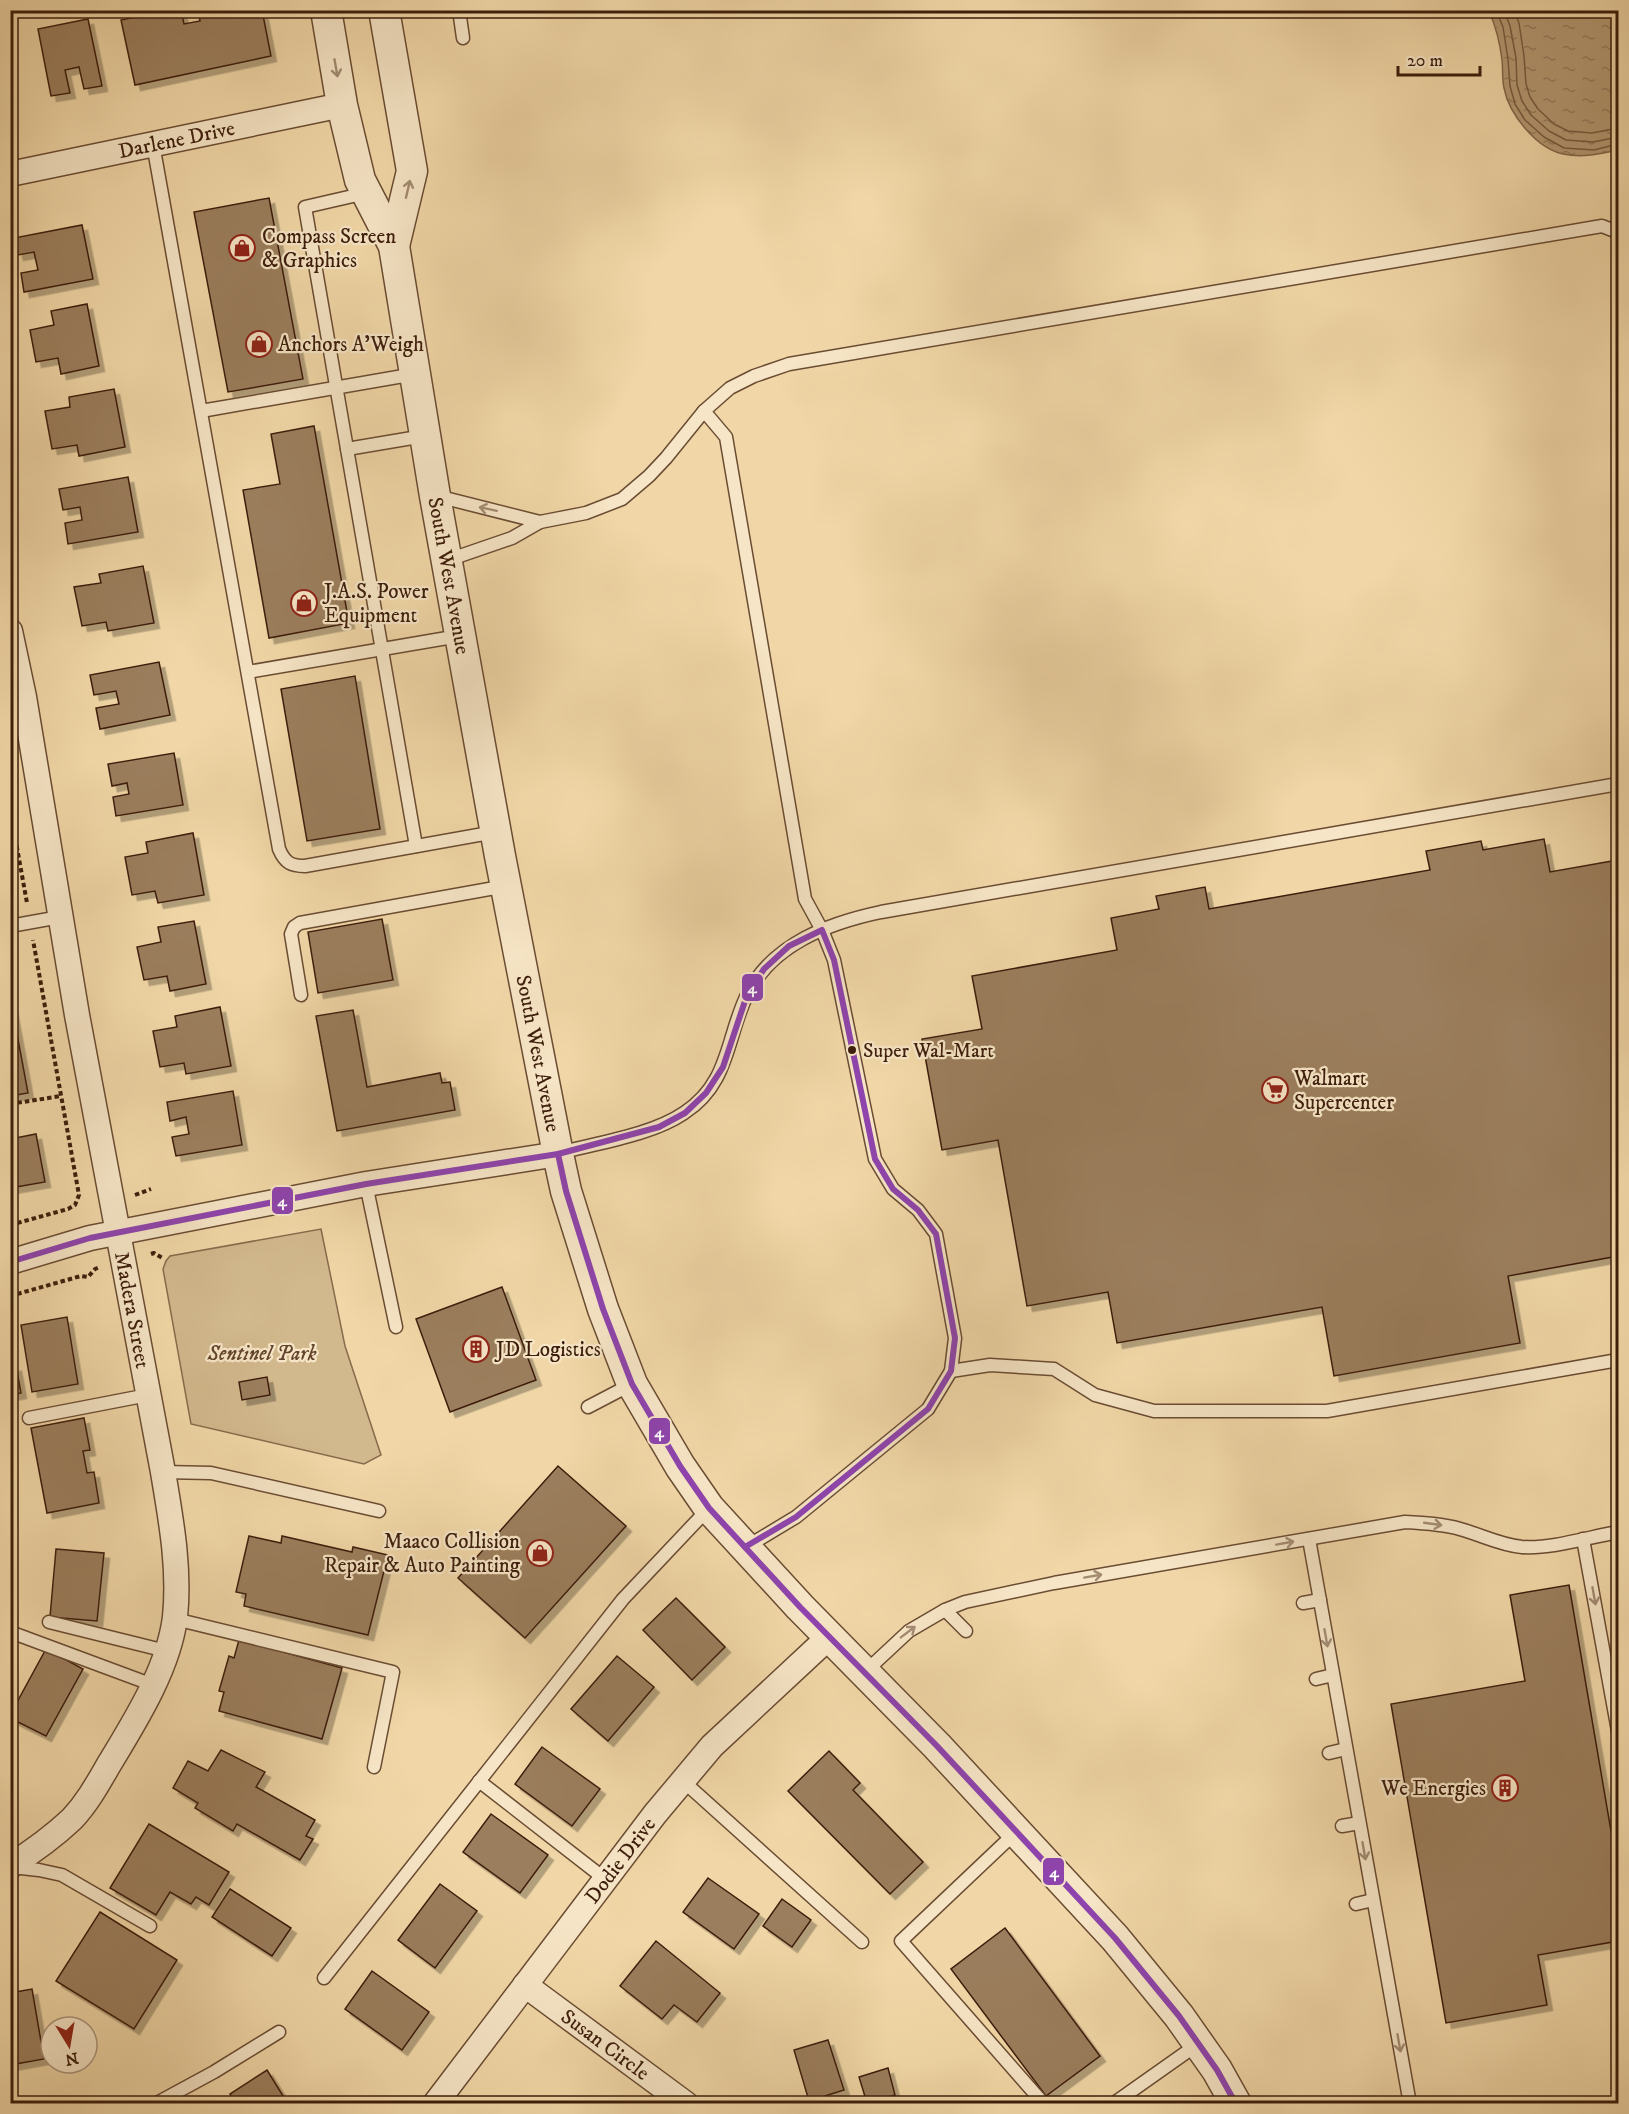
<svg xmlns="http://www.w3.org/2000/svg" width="1629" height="2114" font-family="'IM FELL DW Pica',serif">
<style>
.green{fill:#d2b88d;stroke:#886b4c;stroke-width:1.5}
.water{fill:url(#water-ripples);stroke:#846749;stroke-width:1.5}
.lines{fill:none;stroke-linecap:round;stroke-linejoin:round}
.shore{stroke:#785b3f;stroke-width:1.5}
.building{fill:#9b7e5d;stroke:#3d1e0c;stroke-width:1.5;filter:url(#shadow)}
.service-casing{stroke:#6a4c33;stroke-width:15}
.minor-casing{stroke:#6a4c33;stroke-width:27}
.tertiary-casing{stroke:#6a4c33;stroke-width:33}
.path{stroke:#3d1e0c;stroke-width:4;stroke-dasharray:4.5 3;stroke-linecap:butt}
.service{stroke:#f6e5c6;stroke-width:12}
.minor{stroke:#f6e5c6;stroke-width:24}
.tertiary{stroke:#f6e5c6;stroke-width:30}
.bus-1-casing{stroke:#f6e5c6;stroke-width:10}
.bus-1{stroke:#8e44ad;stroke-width:6}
.oneway{stroke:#a38b72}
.bus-dot{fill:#3d1e0c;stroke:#f6e5c6;stroke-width:2}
.labels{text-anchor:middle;stroke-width:4.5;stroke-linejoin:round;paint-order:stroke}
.bus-label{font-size:20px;fill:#3d1e0c;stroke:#f6e5c6;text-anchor:start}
.street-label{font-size:21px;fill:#3d1e0c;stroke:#f6e5c6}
.poi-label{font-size:21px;fill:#3d1e0c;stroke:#f6e5c6;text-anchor:start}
.park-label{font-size:21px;font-style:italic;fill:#62442c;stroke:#f6e5c6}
.line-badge{stroke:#f6e5c6;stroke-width:2}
.badge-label{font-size:16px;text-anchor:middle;font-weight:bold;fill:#fff}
</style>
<defs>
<pattern id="water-ripples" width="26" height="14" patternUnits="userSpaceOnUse" patternTransform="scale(1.5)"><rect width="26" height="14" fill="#b49872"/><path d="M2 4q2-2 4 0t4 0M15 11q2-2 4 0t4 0" fill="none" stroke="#947b5c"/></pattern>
<filter id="shadow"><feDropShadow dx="5.5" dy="5.5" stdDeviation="0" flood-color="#0004"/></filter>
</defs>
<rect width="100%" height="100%" fill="#f1d7a7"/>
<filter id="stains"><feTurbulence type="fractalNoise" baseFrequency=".00333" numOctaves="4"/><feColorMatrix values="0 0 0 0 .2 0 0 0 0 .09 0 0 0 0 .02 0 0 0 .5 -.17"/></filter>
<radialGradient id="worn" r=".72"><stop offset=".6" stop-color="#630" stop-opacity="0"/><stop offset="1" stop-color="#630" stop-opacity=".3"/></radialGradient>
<path class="green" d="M321,1229L345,1346L381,1455L364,1464L191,1424L163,1269L166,1261L170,1256Z"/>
<path class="water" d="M1489,11H1618V150C1600,154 1582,158 1563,154C1536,148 1509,114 1504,88C1502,79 1503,69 1502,60C1500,43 1496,27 1489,11Z"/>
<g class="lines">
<g class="shore">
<path d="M1496,10L1503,27L1508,59L1510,86L1515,104L1525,120L1544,137L1564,148L1594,150L1618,144"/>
<path d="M1504,10L1510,26L1516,58L1517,85L1522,101L1531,115L1549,131L1566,140L1593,142L1618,137"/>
<path d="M1514,10L1519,23L1524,56L1526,84L1530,97L1538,109L1554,124L1568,131L1592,133L1618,128"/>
</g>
</g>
<g class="building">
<path d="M169,10H181L184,24L200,21L198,10H262L271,56L135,85L121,20Z"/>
<path d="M88,19L102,86L84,89L79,67L65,70L70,93L51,96L38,29Z"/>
<path d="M269,198L303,379L228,392L194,212Z"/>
<path d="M82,225L93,279L24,292L21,273L38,270L34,252L18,255L14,238Z"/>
<path d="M87,304L99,366L61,374L58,358L36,362L30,330L54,325L51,311Z"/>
<path d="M114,389L125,447L79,456L77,445L52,449L45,411L70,407L69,397Z"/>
<path d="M314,426L349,623L269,638L243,490L280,484L271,434Z"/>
<path d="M128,477L138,532L68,544L65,523L82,520L80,507L63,510L59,489Z"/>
<path d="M143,566L154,623L108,631L106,622L82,626L74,587L101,583L99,574Z"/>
<path d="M159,662L170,715L100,729L96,708L119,704L116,691L94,695L90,675Z"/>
<path d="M355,676L380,829L307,841L281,689Z"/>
<path d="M174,753L183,805L116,816L113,797L129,794L127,783L112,786L108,764Z"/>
<path d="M193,833L204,895L158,903L155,891L132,895L125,857L148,853L146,842Z"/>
<path d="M1544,839L1550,872L1618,860V1256L1508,1276L1520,1343L1334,1376L1322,1307L1117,1343L1108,1292L1027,1306L998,1140L942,1150L922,1039L982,1029L972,976L1117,950L1111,918L1159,909L1156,896L1205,887L1209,909L1430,870L1426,851L1481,841L1483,850Z"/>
<path d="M382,919L393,980L318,993L308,932Z"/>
<path d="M194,921L206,984L170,991L167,976L144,980L137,947L161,942L158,927Z"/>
<path d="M10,996L28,1093L10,1096Z"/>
<path d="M220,1007L231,1066L186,1074L184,1063L160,1067L153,1031L177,1027L175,1016Z"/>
<path d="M353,1010L367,1087L440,1073L442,1083L450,1082L455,1110L337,1131L316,1016Z"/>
<path d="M233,1091L242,1145L176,1156L172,1137L189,1134L186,1117L170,1121L167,1102Z"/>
<path d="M36,1134L45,1182L10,1188V1139Z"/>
<path d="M502,1287L536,1380L450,1412L416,1319Z"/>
<path d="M67,1317L78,1384L32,1392L21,1325Z"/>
<path d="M10,1366H16L21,1393L10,1395Z"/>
<path d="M267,1377L270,1395L242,1400L239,1382Z"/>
<path d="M84,1418L90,1450L83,1451L87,1473L94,1472L99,1503L47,1513L31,1428Z"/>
<path d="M558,1466L626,1526L525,1638L458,1578Z"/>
<path d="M249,1536L281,1543L282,1536L352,1552L353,1547L388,1555L368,1635L244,1606L246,1594L236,1592Z"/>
<path d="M56,1549L104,1553L97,1621L50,1617Z"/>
<path d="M1569,1585L1618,1872V1941L1538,1955L1547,2005L1446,2023L1391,1704L1525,1681L1510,1595Z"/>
<path d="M676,1598L725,1647L692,1680L643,1630Z"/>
<path d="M239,1640L342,1668L322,1739L219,1711L224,1692L219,1691L229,1656L234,1658Z"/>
<path d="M46,1649L83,1669L46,1736L10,1718V1715Z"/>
<path d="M617,1656L654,1687L608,1741L571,1709Z"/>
<path d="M542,1747L600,1789L572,1826L515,1784Z"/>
<path d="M221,1750L265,1772L256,1787L315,1820L306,1836L313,1839L300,1860L237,1824L233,1831L195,1808L198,1803L173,1788L188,1761L208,1771Z"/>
<path d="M829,1751L860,1783L853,1790L923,1862L890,1894L788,1791Z"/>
<path d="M491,1814L548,1855L520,1893L463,1852Z"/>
<path d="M149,1824L229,1872L209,1905L196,1897L191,1904L170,1892L156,1915L110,1888Z"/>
<path d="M708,1878L759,1914L734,1949L683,1912Z"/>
<path d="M440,1884L477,1911L435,1968L398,1940Z"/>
<path d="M230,1889L291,1928L272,1956L212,1917Z"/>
<path d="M782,1899L811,1920L792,1947L763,1926Z"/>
<path d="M100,1912L177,1960L134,2029L56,1981Z"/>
<path d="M1005,1928L1100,2056L1046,2096L951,1969Z"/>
<path d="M656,1941L720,1993L697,2022L674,2005L662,2019L620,1986Z"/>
<path d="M372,1971L429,2012L402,2050L345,2009Z"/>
<path d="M32,1989L44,2059L10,2065V1993Z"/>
<path d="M828,2040L844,2090L809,2101L794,2050Z"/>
<path d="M888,2068L895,2095L867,2103L859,2077Z"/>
<path d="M267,2070L288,2104H236L230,2094Z"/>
</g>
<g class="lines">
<defs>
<g id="service">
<path d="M459,10L463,38"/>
<path d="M153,144L279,849C285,863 291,866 305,866L495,832"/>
<path d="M366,193L305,207L416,846"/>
<path d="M201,411L415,374"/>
<path d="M704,411L726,437L805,899L822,930L834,960L875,1159L893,1189L918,1210L936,1234L955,1338L951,1371L928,1409L796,1517L746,1547"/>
<path d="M347,449L424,436"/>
<path d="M437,496L540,522"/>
<path d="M448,560L512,538L540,522L586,513L622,499L649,476L666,458L704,411L730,388L754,376L789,364L1602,226L1617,232L1618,236"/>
<path d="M248,672L459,636"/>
<path d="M10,724L28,721"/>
<path d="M10,926L60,917"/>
<path d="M301,995L291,934L294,927L300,923L506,886"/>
<path d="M559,1153C597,1143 652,1135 684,1113C730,1083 726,1038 747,995C772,944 829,923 881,912L1618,784"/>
<path d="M366,1184L396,1327"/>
<path d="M951,1371L990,1365L1054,1369L1095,1395L1154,1411H1327L1618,1360"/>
<path d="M588,1407L632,1384"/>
<path d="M29,1418L148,1395"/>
<path d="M163,1472L211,1473L379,1511"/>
<path d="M1309,1539L1410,2104"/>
<path d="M1583,1539L1618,1731"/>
<path d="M1303,1603L1320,1600"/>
<path d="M945,1610L966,1631"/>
<path d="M175,1619L393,1672L374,1767"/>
<path d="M49,1622L166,1651"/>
<path d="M13,1633L153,1685"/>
<path d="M865,1672L909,1631L945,1610L965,1602L1054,1583L1405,1522C1424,1523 1443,1524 1460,1529C1482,1535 1500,1545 1522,1547C1552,1549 1589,1537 1618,1532"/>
<path d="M1316,1679L1333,1675"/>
<path d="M1329,1753L1346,1749"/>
<path d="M479,1781L605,1879"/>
<path d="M683,1781L862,1942"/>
<path d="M1342,1826L1359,1823"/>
<path d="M1015,1833L901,1941L1044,2104"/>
<path d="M12,1867L39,1870L62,1875L150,1926"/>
<path d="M1356,1904L1373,1900"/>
<path d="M324,1978L623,1599L709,1508"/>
<path d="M155,2104L214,2072L279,2032"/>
<path d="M1113,2104L1198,2044"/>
</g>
<g id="minor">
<path id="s1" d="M10,174L342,105"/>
<path id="s2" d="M10,631L24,697L77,1015L163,1472C171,1520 180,1568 175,1617C169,1668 134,1723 108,1766C97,1785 87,1803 72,1819C53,1837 32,1852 10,1866"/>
<path d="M10,1262L90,1238L366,1184L558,1154"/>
<path id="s3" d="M525,1985L686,2104"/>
<path id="s4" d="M435,2104L655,1814L712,1746L829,1637"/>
</g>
<g id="tertiary">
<path id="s5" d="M326,10L342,105L360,180L394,246L435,496L500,856L558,1154L566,1191L603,1309L632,1384L680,1466L709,1508L800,1607L937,1746L1115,1938L1179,2016L1217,2070L1236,2104"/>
<path d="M384,10L412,171L394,246"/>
</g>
</defs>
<use href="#service" class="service-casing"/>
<use href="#minor" class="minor-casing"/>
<use href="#tertiary" class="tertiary-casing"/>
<g class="path">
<path d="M10,809L27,903"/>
<path d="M10,1104L61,1096"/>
<path d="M135,1195L151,1189"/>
<path d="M10,1225L68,1209L75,1205L79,1195L33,940"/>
<path d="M151,1254L154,1253L164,1259"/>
<path d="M10,1296L81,1276L88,1277L95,1269L100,1267"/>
</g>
<use href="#service" class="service"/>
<use href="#minor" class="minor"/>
<use href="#tertiary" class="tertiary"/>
<defs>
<g id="bus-1">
<path d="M558,1154L566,1191L603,1309L632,1384L680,1466L709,1508L800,1607L937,1746L1115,1938L1179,2016L1217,2070L1236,2104"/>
<path d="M10,1262L90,1238L366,1184L558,1154L659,1127L685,1113L706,1093L723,1067L747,995L764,969L789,946L822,930L834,960L875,1159L893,1189L918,1210L936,1234L955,1338L951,1371L928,1409L796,1517L745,1547"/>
</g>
</defs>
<use href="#bus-1" class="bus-1-casing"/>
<use href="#bus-1" class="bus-1"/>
</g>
<defs><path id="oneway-shaft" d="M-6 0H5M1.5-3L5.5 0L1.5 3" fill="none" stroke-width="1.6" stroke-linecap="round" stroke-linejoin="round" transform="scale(1.5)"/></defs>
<g class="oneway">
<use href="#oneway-shaft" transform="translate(336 68) rotate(80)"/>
<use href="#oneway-shaft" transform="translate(408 189) rotate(-77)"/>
<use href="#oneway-shaft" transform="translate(488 509) rotate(-168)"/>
<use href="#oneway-shaft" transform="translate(1433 1524) rotate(8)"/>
<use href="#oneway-shaft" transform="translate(1285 1543) rotate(-10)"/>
<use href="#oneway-shaft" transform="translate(1093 1576) rotate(-10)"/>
<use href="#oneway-shaft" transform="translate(1594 1596) rotate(80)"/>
<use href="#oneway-shaft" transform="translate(908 1632) rotate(-37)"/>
<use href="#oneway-shaft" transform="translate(1326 1638) rotate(80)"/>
<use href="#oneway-shaft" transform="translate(1364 1851) rotate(80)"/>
<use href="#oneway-shaft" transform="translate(1399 2043) rotate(80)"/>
</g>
<defs>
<symbol id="shop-ring" viewBox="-11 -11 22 22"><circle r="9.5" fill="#f6e5c6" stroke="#8f2418" stroke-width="1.5"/><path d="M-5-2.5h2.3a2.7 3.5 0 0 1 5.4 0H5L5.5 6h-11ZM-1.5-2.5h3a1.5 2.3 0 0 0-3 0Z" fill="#8f2418"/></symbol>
<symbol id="supermarket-ring" viewBox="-11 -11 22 22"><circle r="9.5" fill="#f6e5c6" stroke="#8f2418" stroke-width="1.5"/><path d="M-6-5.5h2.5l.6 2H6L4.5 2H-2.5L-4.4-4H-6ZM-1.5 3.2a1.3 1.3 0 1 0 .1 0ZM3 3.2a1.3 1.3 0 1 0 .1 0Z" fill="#8f2418"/></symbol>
<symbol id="building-ring" viewBox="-11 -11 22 22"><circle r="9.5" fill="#f6e5c6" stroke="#8f2418" stroke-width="1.5"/><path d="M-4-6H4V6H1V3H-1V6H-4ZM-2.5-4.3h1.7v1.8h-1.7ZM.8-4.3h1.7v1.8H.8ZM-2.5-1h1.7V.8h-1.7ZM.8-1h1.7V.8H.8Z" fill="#8f2418"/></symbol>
</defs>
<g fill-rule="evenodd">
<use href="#shop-ring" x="227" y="233" width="30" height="30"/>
<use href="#shop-ring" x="244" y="329" width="30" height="30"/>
<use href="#shop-ring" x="289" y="588" width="30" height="30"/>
<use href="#supermarket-ring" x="1260" y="1075" width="30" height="30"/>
<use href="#building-ring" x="461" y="1334" width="30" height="30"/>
<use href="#shop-ring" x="525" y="1538" width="30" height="30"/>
<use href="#building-ring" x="1490" y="1773" width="30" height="30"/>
</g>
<circle class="bus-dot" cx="852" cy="1050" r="5"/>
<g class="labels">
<g class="bus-label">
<text x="863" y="1057">Super Wal-Mart</text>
</g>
<g class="street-label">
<text dy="7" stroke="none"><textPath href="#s1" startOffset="170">Darlene Drive</textPath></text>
<text dy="7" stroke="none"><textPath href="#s5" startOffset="582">South West Avenue</textPath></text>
<text dy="7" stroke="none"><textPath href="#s5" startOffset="1068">South West Avenue</textPath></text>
<text dy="7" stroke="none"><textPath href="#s2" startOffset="690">Madera Street</textPath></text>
<text dy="7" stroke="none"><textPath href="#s4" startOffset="306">Dodie Drive</textPath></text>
<text dy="7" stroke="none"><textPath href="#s3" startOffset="100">Susan Circle</textPath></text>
</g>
<g class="poi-label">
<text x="262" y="243">Compass Screen<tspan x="262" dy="24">&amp; Graphics</tspan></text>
<text x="278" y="351">Anchors A'Weigh</text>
<text x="324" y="598">J.A.S. Power<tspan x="324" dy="24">Equipment</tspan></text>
<text x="1294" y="1085">Walmart<tspan x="1294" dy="24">Supercenter</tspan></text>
<text x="496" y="1356">JD Logistics</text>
<text x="520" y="1548" text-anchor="end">Maaco Collision<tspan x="520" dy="24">Repair &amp; Auto Painting</tspan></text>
<text x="1486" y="1795" text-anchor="end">We Energies</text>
</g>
<g class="park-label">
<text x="262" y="1360">Sentinel Park</text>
</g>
</g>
<g class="line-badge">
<rect x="741" y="973" width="23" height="29" rx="6" fill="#8e44ad"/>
<rect x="271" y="1186" width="23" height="29" rx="6" fill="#8e44ad"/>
<rect x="648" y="1417" width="23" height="28" rx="6" fill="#8e44ad"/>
<rect x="1042" y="1857" width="23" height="29" rx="6" fill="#8e44ad"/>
</g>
<g class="badge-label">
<text x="752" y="993">4</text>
<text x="282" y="1206">4</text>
<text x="659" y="1437">4</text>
<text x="1054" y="1877">4</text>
</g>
<rect width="1629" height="2114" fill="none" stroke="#f1d7a7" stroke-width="36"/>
<rect x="12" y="12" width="1605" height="2090" fill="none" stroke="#3d1e0c" stroke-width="3"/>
<rect x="18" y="18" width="1593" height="2078" fill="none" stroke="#3d1e0c" stroke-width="1.5"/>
<g transform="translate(69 2045) rotate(169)"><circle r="28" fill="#f6e5c6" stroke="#ac957c" stroke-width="1.5"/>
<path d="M0-4.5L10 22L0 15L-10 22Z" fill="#8f2418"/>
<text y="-9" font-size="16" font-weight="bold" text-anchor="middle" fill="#3d1e0c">N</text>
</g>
<path d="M1398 66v9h82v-9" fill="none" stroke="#3d1e0c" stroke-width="3"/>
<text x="1407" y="66" font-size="18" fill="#3d1e0c" stroke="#f6e5c6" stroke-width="4.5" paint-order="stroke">20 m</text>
<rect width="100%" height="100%" filter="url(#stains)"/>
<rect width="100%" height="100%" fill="url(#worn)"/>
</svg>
